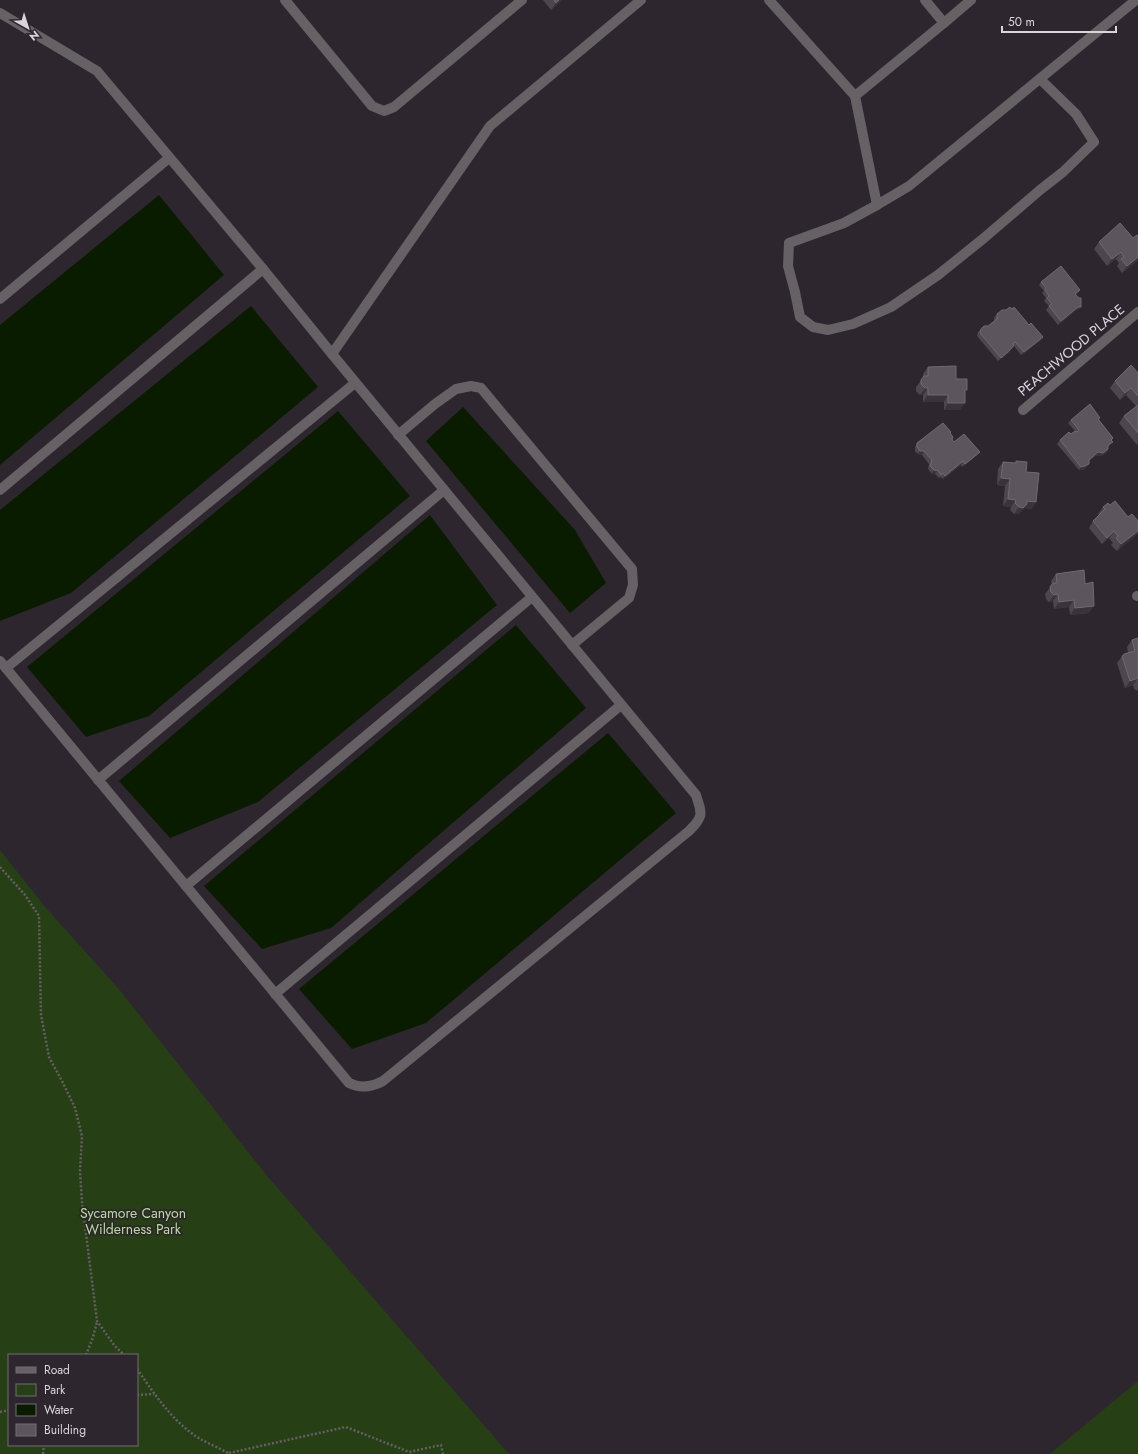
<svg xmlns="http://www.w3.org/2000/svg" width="1138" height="1454" font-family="Jost,sans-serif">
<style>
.green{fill:#273f15;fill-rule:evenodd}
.water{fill:#091c00}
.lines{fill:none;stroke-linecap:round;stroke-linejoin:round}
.path{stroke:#665f67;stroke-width:2.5;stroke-dasharray:2 2;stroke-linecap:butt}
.minor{stroke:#656165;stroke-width:10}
.wall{fill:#4e464f}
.shaded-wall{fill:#3b333c}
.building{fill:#5d555e;stroke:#706971}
.labels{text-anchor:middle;stroke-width:3.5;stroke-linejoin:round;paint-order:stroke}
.street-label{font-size:14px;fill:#dad5db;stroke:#2e262f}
.park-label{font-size:14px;fill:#b2df95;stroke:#2e262f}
</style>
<rect width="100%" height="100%" fill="#2e262f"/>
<g class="green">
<path d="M0,850L46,908L118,988L268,1177L509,1454H0ZM9,1355H137V1445H9Z"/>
<path d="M1138,1381V1454H1050Z"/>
</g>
<g class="water">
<path d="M159,195L224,275L0,465V325Z"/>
<path d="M251,306L318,387L71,593L0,621V510Z"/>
<path d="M463,407L575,530L606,583L570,613L426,441Z"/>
<path d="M338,411L410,496L149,716L86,737L27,667Z"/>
<path d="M430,515L497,605L258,802L170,838L119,781Z"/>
<path d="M516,625L586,708L331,928L262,949L204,886Z"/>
<path d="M608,733L676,813L426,1023L352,1049L299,989Z"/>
</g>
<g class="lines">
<g class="path">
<path d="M0,867L25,895L39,916L41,1015L49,1057L62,1081L75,1108L82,1136L80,1171L82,1202L97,1321L114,1345L124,1355"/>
<path d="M86,1355L93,1337L97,1322"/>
<path d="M137,1369C154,1393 171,1420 197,1437C207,1443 219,1448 230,1454"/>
<path d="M137,1395L154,1394"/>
<path d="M0,1412L9,1410"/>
<path d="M229,1453L346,1427L409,1452L441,1445L443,1454"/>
<path d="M43,1454L44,1445"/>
</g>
<g class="minor">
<path d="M285,0L372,106L384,111L394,107L522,0"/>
<path d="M769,0L855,96L944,23L925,0"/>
<path d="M0,13L97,71L263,269L332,354L490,126L641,0"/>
<path d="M944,23L971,0"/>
<path d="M855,96L877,205L909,186L1136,0"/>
<path d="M877,205L844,223L789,243L788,266L795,292L800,317L813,327L828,330L853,324L891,307L938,275L984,238L1040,190L1063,172L1094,142L1076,114L1040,79"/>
<path d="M0,299L169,158"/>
<path d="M1023,410L1138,312"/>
<path d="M398,435L435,404L456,389L471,386L481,388L632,569L633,585L629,598L572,645"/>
<path d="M0,490L263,269"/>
<path d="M1137,596H1138"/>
<path d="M0,661L349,1083C361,1089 372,1087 383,1081L689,831C704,816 702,814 696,795L332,354"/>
<path d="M6,668L355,383"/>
<path d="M98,780L444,490"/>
<path d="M186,886L532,597"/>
<path d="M275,994L621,705"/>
</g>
</g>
<g class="wall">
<path d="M543,0H562L551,10Z"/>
<path d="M1099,242L1138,260L1122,273L1117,266L1119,263L1116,259L1107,266L1094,249Z"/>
<path d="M1041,282L1080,290L1076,294L1081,307L1078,310H1076L1058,325L1046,310L1049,306L1044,301L1046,298L1042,293L1044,291L1039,285Z"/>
<path d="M997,314L1040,341L1021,355L1014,346L1008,353L998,361L977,336L978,332L981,329L988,326L994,321V318Z"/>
<path d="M928,367L956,379L965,393L960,410H944V402H923V395H920L916,391V387L923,378V374Z"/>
<path d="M1138,373V443L1137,445L1119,423L1124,416L1136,406L1126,395L1120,400L1110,388L1115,381Z"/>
<path d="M1071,420H1099L1113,438L1112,440L1110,445L1108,447V449L1106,453L1101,456H1095L1089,461L1086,467L1083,470H1079L1057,444L1060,440L1071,434L1075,431L1068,423Z"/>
<path d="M950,433L953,437L952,440L954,442L980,452L977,455L962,467L961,465L943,479L941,477L939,478L935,474H932L928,469L929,464L922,455L918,454L915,451V447L917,443Z"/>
<path d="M1016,461L1026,472L1032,509L1024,508L1022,511L1018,514H1014L1010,510L1011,507L1003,506L1005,486L997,485L998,469L1003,462L1015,463Z"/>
<path d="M1110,505L1128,517L1138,521L1117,551L1111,545L1113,543L1109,538L1102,544L1089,528L1093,521L1099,515L1098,514L1103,507Z"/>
<path d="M1056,574L1089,613L1070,615L1069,607L1054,609L1053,601L1049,602L1046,599L1045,594L1052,585L1051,581Z"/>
<path d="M1138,638V691L1134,689L1133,685L1125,688L1117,663L1124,654L1128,653L1127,647L1132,640Z"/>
</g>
<g class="shaded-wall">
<path d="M559,0H562L551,10L556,3Z"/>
<path d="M1121,252L1116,259L1107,266L1112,259Z"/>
<path d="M1138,257V260L1122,273L1127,266Z"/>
<path d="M1078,307H1081L1078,310H1076L1058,325L1061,321Z"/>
<path d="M1043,337L1040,341L1021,355L1024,352Z"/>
<path d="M1014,345L1008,353L998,361Z"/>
<path d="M925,388H928L923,395H920Z"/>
<path d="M1131,388L1126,395L1120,400L1125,393Z"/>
<path d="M928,395H948L944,402H923Z"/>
<path d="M948,403H965L960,410H944Z"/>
<path d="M1108,449L1106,453L1101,456H1095L1087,463L1089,460L1098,452Z"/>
<path d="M920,451H924L922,455L918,454Z"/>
<path d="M963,461L961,465L943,479L945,476Z"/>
<path d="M1089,464L1083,470H1079L1081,467Z"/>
<path d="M934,470L938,471L935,474H932Z"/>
<path d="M1001,478L1010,479L1005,486L997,485Z"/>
<path d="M1008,499L1016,500L1011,507L1003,506Z"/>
<path d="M1027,501L1036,502L1032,509L1024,508L1022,511L1018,514H1014L1019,507Z"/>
<path d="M1114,531L1109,538L1102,544L1107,538Z"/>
<path d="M1138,531V534L1117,551L1121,544Z"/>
<path d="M1058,594L1053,601L1049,602L1054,595Z"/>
<path d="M1074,600L1069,607L1054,609L1059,602Z"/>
<path d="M1094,606L1089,613L1070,615L1075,608Z"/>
<path d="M1138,678L1133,685L1125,688L1130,681Z"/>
</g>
<g class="building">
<path d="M554,0H559L556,3Z"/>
<path d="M1120,223L1133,238L1137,235L1138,236V257L1127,266L1121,259L1124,257L1121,252L1112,259L1099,242Z"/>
<path d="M1061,266L1080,290L1075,294L1079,298H1081V307H1078L1061,321L1049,306L1052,304L1047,298L1049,296L1045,290L1046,288L1041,282Z"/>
<path d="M1010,307L1012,309L1014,307L1029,325L1031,323L1043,337L1024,352L1015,342L1013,344L1014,345L1010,350L1001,358L980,333L981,329L984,326H988L997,319V314L1002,310H1006Z"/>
<path d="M1131,365L1138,373V396L1131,388L1125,393L1115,381Z"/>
<path d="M956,366V379H967V390H965V403H948V395H928V388H925L921,384V380L924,376H928V367Z"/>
<path d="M1090,404L1100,418L1098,419L1113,438L1111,440L1113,442L1108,445V449L1103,453L1098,452L1089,460V464L1085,466L1081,467L1060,440L1069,432L1071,434L1075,431L1077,432L1079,430L1071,420Z"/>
<path d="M1138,405V433L1124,416Z"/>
<path d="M943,423L951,432L950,433L953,437L952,439L954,442L964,434L980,452L965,464L963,461L945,476L943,473L941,475L938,471L934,470L930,466L932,460L924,451H920L917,447V443Z"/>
<path d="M1016,461L1027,462L1026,472L1039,473L1036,502L1027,501V504L1023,508L1019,507L1015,503L1016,500L1008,499L1010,479L1001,478L1003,462L1016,463Z"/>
<path d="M1115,501L1128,517L1132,514L1138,521V531L1121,544L1116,538L1118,536L1114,531L1107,538L1093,521L1105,509L1103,507L1108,503L1110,505Z"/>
<path d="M1084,570L1085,584L1093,582L1094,606L1075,608L1074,600L1059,602L1058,594L1054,595L1051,592L1050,587L1053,583H1057L1056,574Z"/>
<path d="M1138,638V678L1130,681L1122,656L1124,655V654L1135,651L1132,640Z"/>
</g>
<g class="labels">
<g class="street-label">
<text transform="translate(1071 350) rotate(-40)" y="5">PEACHWOOD PLACE</text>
</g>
<g class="park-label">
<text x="133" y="1218">Sycamore Canyon<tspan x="133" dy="16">Wilderness Park</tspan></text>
</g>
</g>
<rect x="8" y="1354" width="130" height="92" fill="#2e262f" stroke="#736c74"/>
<rect x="16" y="1367" width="20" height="6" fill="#656165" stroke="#736c74"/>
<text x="44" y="1374" font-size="12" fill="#dad5db">Road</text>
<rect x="16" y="1384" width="20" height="12" fill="#273f15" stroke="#736c74"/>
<text x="44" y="1394" font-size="12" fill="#dad5db">Park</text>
<rect x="16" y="1404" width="20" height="12" fill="#091c00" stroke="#736c74"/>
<text x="44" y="1414" font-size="12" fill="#dad5db">Water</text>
<rect x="16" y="1424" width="20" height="12" fill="#5d555e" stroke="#736c74"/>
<text x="44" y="1434" font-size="12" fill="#dad5db">Building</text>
<g transform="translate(28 28) rotate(141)" stroke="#2e262f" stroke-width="3" paint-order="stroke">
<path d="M0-3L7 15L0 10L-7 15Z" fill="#dad5db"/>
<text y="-6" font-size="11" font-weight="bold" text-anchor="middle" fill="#dad5db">N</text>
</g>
<path d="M1002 26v6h114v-6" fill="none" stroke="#dad5db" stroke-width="2"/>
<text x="1008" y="26" font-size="12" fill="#dad5db" stroke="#2e262f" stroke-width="3" paint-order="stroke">50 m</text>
</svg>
